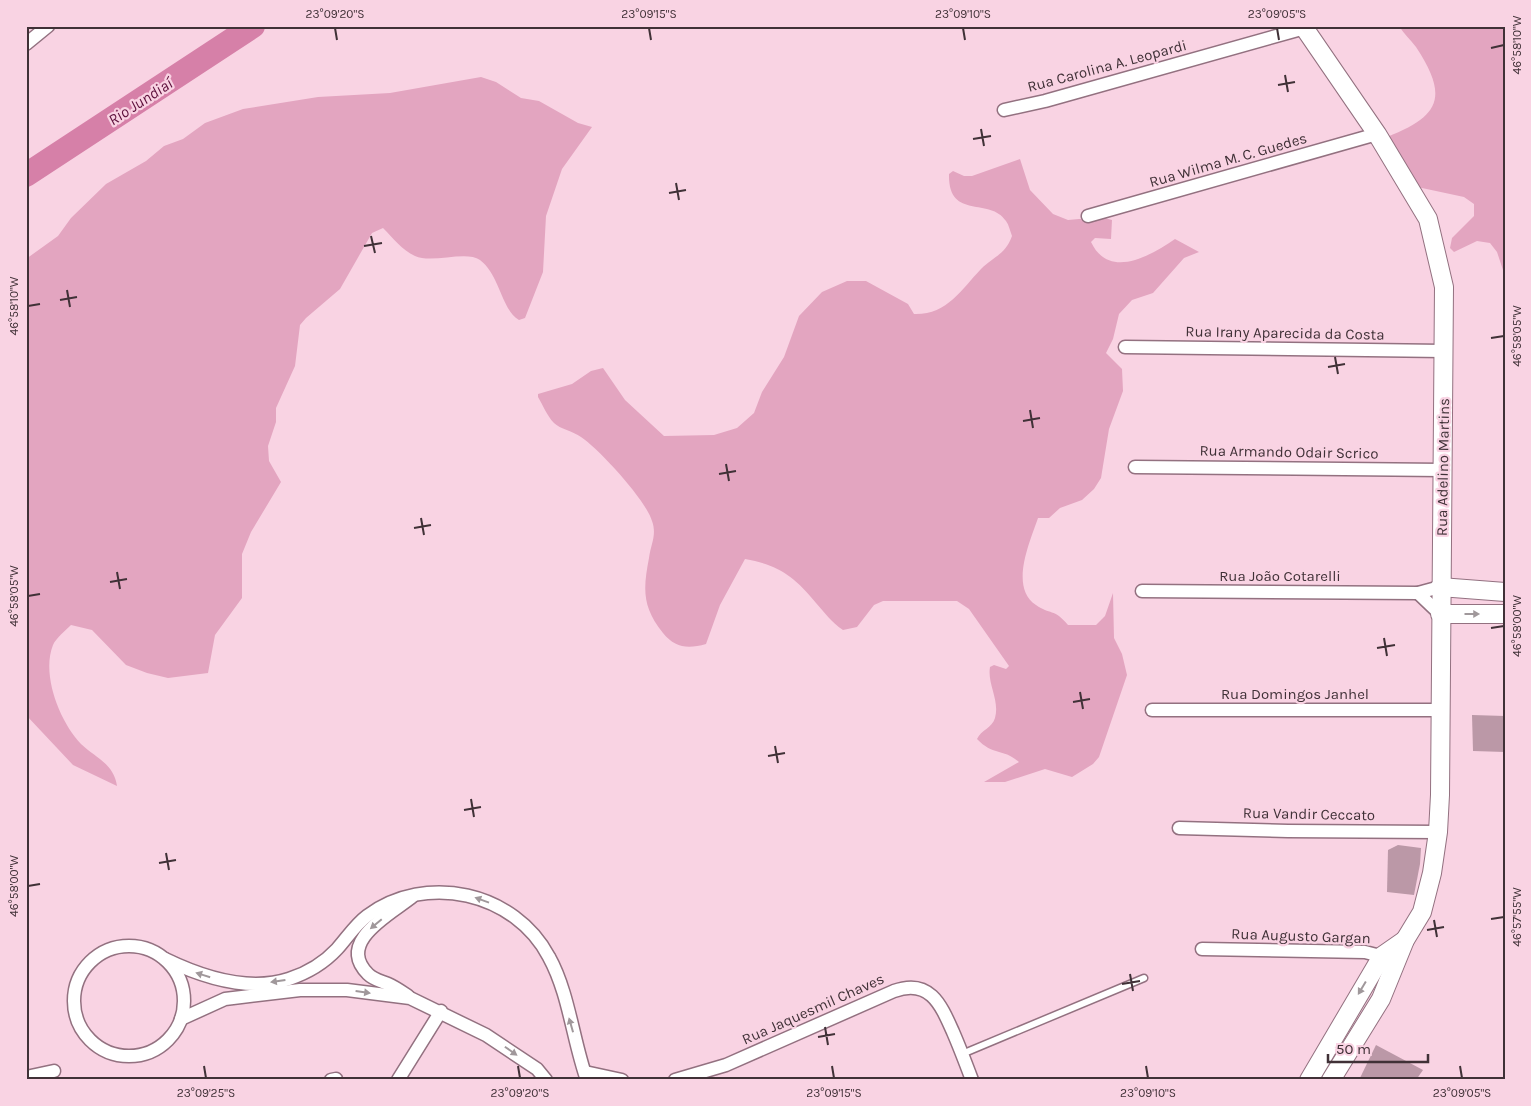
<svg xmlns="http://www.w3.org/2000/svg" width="1531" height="1106" font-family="Karla,sans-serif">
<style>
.green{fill:#e3a5c0}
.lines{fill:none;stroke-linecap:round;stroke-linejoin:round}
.river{stroke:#d680a8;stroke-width:24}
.building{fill:#bb98a7}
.lane-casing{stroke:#937180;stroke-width:9}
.street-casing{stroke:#937180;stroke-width:15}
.secondary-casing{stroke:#937180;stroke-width:20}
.lane{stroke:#fff;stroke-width:6}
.street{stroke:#fff;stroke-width:12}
.secondary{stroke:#fff;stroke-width:18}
.oneway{fill:#a0989b}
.ticks{fill:none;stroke:#403137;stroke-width:2}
.labels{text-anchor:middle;stroke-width:4.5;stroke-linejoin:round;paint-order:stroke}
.street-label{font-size:15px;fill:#403137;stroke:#f9d3e3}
.water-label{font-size:16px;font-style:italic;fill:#5d103b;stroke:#f9d3e3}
.neatline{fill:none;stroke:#403137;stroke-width:2}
.ticks-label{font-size:12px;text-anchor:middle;fill:#403137}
</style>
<rect width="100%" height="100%" fill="#f9d3e3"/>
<g class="green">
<path d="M1399,26H1505V276L1497,252L1490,243L1477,241L1454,252L1450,248L1452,238L1474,216V204L1464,197L1408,185L1387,137C1440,116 1449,97 1416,47C1411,40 1404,34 1399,26Z"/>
<path d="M481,77L496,82L521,98L539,101L578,123L592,127L562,169L546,216L543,272L525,318L519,320C501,309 500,275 480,260C466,250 432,264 415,256C402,250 393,238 383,228L372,233L340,289L306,318L300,325L295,366L276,408V422L268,446L269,461L281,482L251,532L242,554V598L215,635L208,673L168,678L147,673L126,665L92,630L71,625C66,630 56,638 53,645C41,675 60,722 81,744C96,758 114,764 117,786L73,765L26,715V259L58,236L71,218L106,184L146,161L164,146L183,139L205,123L243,109L318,97L390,93Z"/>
<path d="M1020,159L1030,190L1053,214L1068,220L1101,217L1112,220L1111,239L1095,238L1091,242C1109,280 1150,256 1175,239L1199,252L1184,258L1153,293L1132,300L1119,314L1113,339L1106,353L1122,369L1123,391L1109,429L1101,478L1094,489L1082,500L1060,508L1049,518H1038C1030,542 1009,587 1036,605C1050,615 1054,608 1068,625H1096L1105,616L1113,593L1114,638L1122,654L1127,675L1099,757L1093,764L1072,777L1045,769L1005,782H984L1019,762C1003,748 993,756 977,739C981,730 992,728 995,718C1000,700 987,684 990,667L994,665L1006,669L1009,666L969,609L957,601H883L874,605L857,627L843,630C831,622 825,613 816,603C794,576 778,565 745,559L720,605L706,644C688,649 675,648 663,633C642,607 643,589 649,558C651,543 657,535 652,521C646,500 599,449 581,437C573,431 560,429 554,423C547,416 543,405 538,397V394L572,384L591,371L603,368L625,400L664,436L714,435L737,428L754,413L762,392L784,357L799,316L822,292L847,281H866L908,304L914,314C947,315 961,290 981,269C994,256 1005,255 1012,236C1010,231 1009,225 1006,221C990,196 948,221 949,174L953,171L964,176H972Z"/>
</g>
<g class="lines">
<path class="river" d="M26,175L253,26"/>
</g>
<g class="building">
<path d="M1472,715L1505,716V752L1473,751Z"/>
<path d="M1398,845L1421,848L1420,864L1414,895L1387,892L1388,850Z"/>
<path d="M1376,1045L1423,1070L1416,1080H1359Z"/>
</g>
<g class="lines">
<defs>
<path id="lane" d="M962,1054L1144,978"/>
<g id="street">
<path d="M26,44L48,26"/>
<path d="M1004,110L1045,101L1305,28"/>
<path d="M1088,216L1377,134"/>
<path d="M1125,347L1444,351"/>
<path d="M1135,467L1443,470"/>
<path d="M1142,591L1418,593L1440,587"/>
<path d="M1418,593L1440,614"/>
<path d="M1152,710H1439"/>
<path d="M1179,828L1288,831L1438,832"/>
<circle cx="129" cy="1001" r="55"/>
<path d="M1202,949L1365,952L1388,958"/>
<path d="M165,959C202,977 249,992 289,979C307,973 324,963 337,949C347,938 355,925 367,916C426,872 515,892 549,957C569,993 573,1041 587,1080"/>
<path d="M408,996C402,992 395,987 388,984C381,981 374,980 368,974C335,941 393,913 413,896"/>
<path d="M181,1019L225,999L300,990H347L410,998L486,1035L537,1069L546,1080"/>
<path d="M585,1072L622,1080"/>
<path d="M26,1077L54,1071"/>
<path d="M331,1080L336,1079"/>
<path d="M398,1080L441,1011"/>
<path d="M675,1080L726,1065L894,991C930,978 941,1005 953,1032C960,1048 966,1064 972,1080"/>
</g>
<g id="secondary">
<path d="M1303,26L1377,134L1428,219L1444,287L1440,795L1438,832L1432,873L1422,912L1405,940L1381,999L1331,1080"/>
<path d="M1440,587L1505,592"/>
<path d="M1440,614H1505"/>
<path d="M1309,1080L1382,956L1405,940"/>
</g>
</defs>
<use href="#lane" class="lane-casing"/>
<use href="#street" class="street-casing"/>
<use href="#secondary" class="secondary-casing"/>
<use href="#lane" class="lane"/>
<use href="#street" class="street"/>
<use href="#secondary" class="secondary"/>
</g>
<defs><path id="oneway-solid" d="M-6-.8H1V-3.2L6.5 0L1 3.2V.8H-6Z" transform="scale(1.25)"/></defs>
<g class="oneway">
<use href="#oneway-solid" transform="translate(1472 614)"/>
<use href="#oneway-solid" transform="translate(482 900) rotate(-160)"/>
<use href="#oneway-solid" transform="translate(376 924) rotate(140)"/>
<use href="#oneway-solid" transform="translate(203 975) rotate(-163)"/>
<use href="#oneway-solid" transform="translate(278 981) rotate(172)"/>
<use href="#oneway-solid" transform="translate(1362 988) rotate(121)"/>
<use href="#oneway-solid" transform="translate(363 992) rotate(8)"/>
<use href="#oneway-solid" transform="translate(571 1025) rotate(-106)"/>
<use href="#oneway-solid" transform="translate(511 1051) rotate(35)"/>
</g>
<path class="ticks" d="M335,28L337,40M649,28L651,40M963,28L965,40M1277,28L1279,40M1491,48L1504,45M1285,75L1288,92M1278,85L1295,82M981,129L984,146M973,139L991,136M676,183L679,200M669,193L686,190M371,236L375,253M364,246L382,243M67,290L70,307M60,300L77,297M28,306L40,304M1491,338L1504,336M1335,357L1338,374M1328,367L1345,364M1030,410L1033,428M1023,421L1040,418M726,464L729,481M719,474L736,471M421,518L424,535M414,528L431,525M117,572L120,589M110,582L127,579M28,596L40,594M1491,628L1504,626M1384,638L1387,656M1377,648L1395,645M1080,692L1083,709M1073,702L1090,699M775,746L778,763M768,756L785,753M471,799L474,817M464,810L481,807M166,853L169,870M159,863L176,860M28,886L40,884M1491,919L1504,917M1434,920L1437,937M1427,930L1444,927M1130,974L1133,991M1122,984L1140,981M825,1027L828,1045M818,1037L835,1034M204,1066L206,1078M518,1066L520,1078M832,1066L834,1078M1146,1066L1148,1078M1460,1066L1462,1078"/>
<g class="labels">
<g class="street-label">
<text transform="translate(1107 66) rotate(-15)" y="5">Rua Carolina A. Leopardi</text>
<text transform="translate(1228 160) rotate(-16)" y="5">Rua Wilma M. C. Guedes</text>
<text transform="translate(1285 333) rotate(1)" y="5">Rua Irany Aparecida da Costa</text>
<text transform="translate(1289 452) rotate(1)" y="5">Rua Armando Odair Scrico</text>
<text transform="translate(1443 467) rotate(-89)" y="5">Rua Adelino Martins</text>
<text x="1280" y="581">Rua João Cotarelli</text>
<text x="1295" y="699">Rua Domingos Janhel</text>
<text transform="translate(1309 814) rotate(1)" y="5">Rua Vandir Ceccato</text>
<text transform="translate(1301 936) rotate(2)" y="5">Rua Augusto Gargan</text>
<text transform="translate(813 1009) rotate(-24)" y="5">Rua Jaquesmil Chaves</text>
</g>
<g class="water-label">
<text transform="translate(140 101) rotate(-33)" y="6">Rio Jundiaí</text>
</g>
</g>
<rect width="1531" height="1106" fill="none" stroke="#f9d3e3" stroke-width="55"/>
<path d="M1328 1054v8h100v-8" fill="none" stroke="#403137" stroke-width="2.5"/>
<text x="1336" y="1054" font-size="15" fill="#403137" stroke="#f9d3e3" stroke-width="4" paint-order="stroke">50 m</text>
<rect x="28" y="28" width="1476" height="1050" class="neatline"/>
<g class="ticks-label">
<text x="335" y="18">23°09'20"S</text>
<text x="649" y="18">23°09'15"S</text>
<text x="963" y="18">23°09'10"S</text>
<text x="1277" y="18">23°09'05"S</text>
<text transform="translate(1517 45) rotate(-90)" y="4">46°58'10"W</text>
<text transform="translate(14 306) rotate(-90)" y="4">46°58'10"W</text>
<text transform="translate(1517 336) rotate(-90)" y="4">46°58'05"W</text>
<text transform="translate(14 596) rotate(-90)" y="4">46°58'05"W</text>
<text transform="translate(1517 626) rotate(-90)" y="4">46°58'00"W</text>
<text transform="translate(14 886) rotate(-90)" y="4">46°58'00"W</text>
<text transform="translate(1517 917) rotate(-90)" y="4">46°57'55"W</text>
<text x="206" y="1097">23°09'25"S</text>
<text x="520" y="1097">23°09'20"S</text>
<text x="834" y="1097">23°09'15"S</text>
<text x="1148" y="1097">23°09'10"S</text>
<text x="1462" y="1097">23°09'05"S</text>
</g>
</svg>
